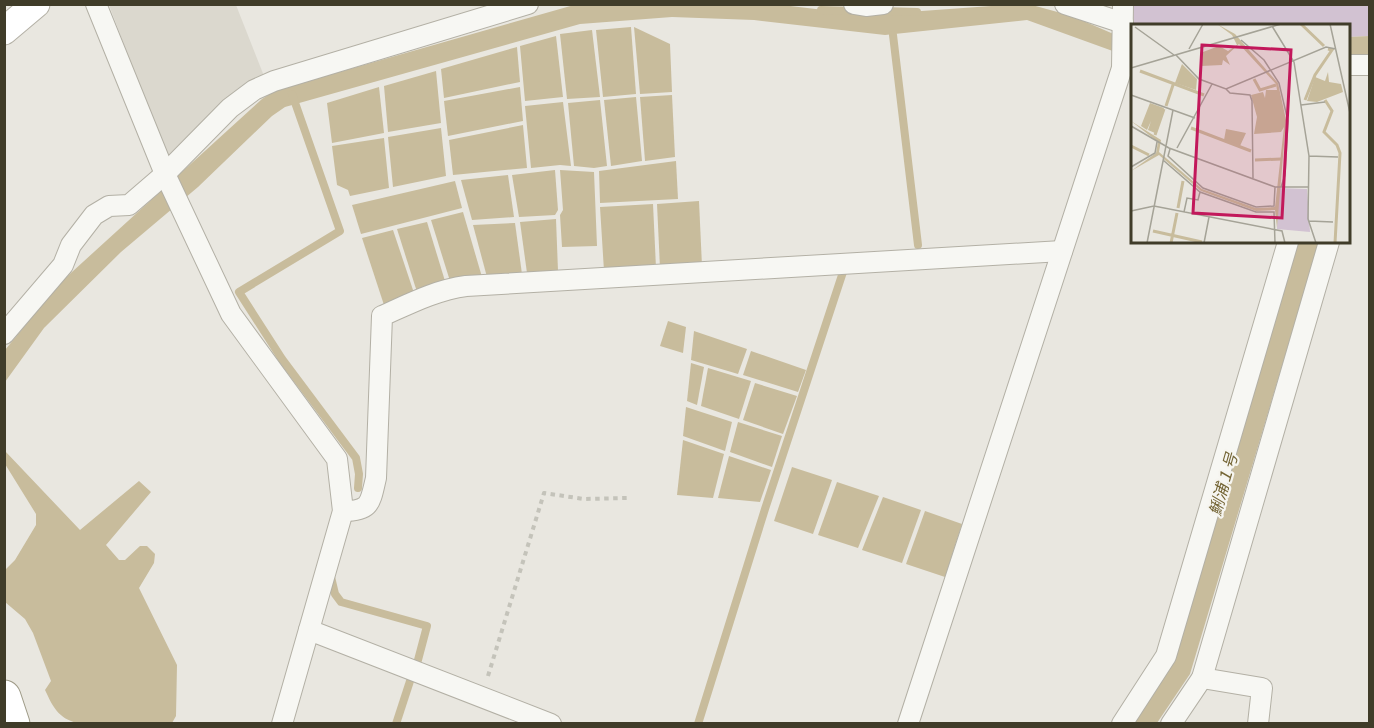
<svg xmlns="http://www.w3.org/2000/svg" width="1374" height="728" font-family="'PT Sans','Noto Sans JP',sans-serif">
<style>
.built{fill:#dbd8ce}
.green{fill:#d2c2d2}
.water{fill:#c8bc9c}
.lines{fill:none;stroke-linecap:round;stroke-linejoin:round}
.stream{stroke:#c8bc9c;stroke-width:8}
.street-casing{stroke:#b3b0a5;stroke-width:22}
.secondary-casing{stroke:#b3b0a5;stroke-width:29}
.highway-casing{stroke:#9f9b88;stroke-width:35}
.path{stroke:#c4c3ba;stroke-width:4;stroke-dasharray:4.5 4.5;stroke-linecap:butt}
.street{stroke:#f7f7f3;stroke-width:20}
.secondary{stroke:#fff;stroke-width:27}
.highway{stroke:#fff;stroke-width:33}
.labels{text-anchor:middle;stroke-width:4.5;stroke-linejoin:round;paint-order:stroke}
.water-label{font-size:16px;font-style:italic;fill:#736434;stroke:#f6f5f0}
.inset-river{fill:none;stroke:#c8bc9c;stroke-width:3}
.inset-road{fill:none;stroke:#a5a397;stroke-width:1.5}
.view{fill:#c2185b;fill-opacity:0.15;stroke:#c2185b;stroke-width:3}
.inset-edge{fill:none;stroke:#403c29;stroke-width:3}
</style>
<rect width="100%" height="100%" fill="#e9e7e0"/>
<path class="built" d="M109,5H236L264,76L169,163Z"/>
<path class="green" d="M1132,5H1369V36L1349,37L1348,26L1133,25Z"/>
<g class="water">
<path d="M574,5H782L866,15L1005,5H1032L1072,16L1132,42V58L1027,20L885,35L754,20L672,17L580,24L285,107L272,116L198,187L121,252L44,328L5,382V350L61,282L262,99L276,90Z"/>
<path d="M631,27L636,94L603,97L596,30Z"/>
<path d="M634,27L670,44L672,92L640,94Z"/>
<path d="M592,30L600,97L567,99L560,34Z"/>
<path d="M556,36L563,97L525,101L520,46Z"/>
<path d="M1369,36V54L1349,55V37Z"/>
<path d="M517,47L520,82L444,98L441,69Z"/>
<path d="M436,71L441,123L388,132L384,86Z"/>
<path d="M379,87L384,133L332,143L327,103Z"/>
<path d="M520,87L523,121L448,136L444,101Z"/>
<path d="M672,95L675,157L645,161L640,97Z"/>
<path d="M636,97L642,161L611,166L604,100Z"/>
<path d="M600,100L607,166L594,168L574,166L568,103Z"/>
<path d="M563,102L571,166L560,165L531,168L525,106Z"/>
<path d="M523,125L527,168L453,175L449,140Z"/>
<path d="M441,128L446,176L393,187L388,137Z"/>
<path d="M384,138L389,188L350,196L348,190L337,185L332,146Z"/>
<path d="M676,161L678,199L600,203L599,171Z"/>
<path d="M555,170L558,210L555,215L519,217L512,175Z"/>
<path d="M560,170L594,172L597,246L562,247L560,215L563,210Z"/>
<path d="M508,175L514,217L472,220L461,180Z"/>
<path d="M455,181L462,208L361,234L352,205Z"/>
<path d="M699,201L702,266L660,268L657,204Z"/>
<path d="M653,204L656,268L604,271L600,207Z"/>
<path d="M463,212L482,277L450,281L431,220Z"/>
<path d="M556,219L558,271L527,273L520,222Z"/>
<path d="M427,222L445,281L417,292L397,229Z"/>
<path d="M515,223L522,274L487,277L473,225Z"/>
<path d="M393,230L414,293L384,305L362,238Z"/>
<path d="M1298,242H1319L1190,674L1157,723L1133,724L1171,667L1180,642Z"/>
<path d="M668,321L686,327L683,353L660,346Z"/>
<path d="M694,331L747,349L738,374L691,360Z"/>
<path d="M751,351L806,370L798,392L743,375Z"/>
<path d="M691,363L704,367L697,405L687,401Z"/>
<path d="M708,368L751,381L739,419L701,406Z"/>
<path d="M755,383L797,396L783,434L743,420Z"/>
<path d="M686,407L732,422L725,451L683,436Z"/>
<path d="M738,422L782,436L772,467L730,452Z"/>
<path d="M683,440L724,454L713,498L677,495Z"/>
<path d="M5,451L80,530L139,481L151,492L106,545L119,560H125L140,546H147L155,554L154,563L139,588L177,665L176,716L172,723H77C58,718 53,707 45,690L51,681L33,633L25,619L5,602L6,569L15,560L36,525V514L5,464Z"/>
<path d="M729,456L771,470L760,502L718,498Z"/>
<path d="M792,467L832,480L813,534L774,521Z"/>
<path d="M837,482L879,496L858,548L818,535Z"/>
<path d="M883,497L921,510L902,563L862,550Z"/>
<path d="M925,511L962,524L945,577L906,564Z"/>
</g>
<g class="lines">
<g class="stream">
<path d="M821,10L857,11"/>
<path d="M881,11L917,12"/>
<path d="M893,35L918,245"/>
<path d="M292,94L340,231L239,292L282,359L356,458L359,474L358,488"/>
<path d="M331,577L335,594L341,602L427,626L418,660"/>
<path d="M396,724L411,678"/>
<path d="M698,724L765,509L843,272"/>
</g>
<defs>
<g id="street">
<path d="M96,4L165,174L231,314L337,459L343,511L282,724"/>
<path d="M854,4L866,6L883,4"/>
<path d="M1065,4L1123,23"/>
<path d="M1348,65H1370"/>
<path d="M4,334L63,265L71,245L94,215L109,206L129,205L165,174L230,108L254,90L274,81L528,4"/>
<path d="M343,511C371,511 370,503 376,478L382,316C409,304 436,290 466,286L1062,251"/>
<path d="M309,630L551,724"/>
<path d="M1202,678L1262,688L1258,724"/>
<path d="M908,724L1122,68L1123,4"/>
<path d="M1122,724L1166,656L1288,242"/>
<path d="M1171,724L1202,678L1329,242"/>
</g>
<path id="secondary" d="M4,31L36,4"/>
<path id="highway" d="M4,697L13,724"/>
</defs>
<use href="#street" class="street-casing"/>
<use href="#secondary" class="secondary-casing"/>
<use href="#highway" class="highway-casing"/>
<path class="path" d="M488,676L544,493L584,499L627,498"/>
<use href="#street" class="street"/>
<use href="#secondary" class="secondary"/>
<use href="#highway" class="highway"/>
</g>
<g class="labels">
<g class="water-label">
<text transform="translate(1223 484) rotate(-74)" y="6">鯏浦１号</text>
</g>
</g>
<g transform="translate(1131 24)">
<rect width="219" height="219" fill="#e9e7e0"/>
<path d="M147,164L176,165L179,208L146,205Z" fill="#d2c2d2"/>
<path d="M86,0L104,10L147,59L155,96L146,204L144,186L125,187L70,167L28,131L0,147L25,129L27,118L0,97L30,116L28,128L71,165L125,184L144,183L153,103L150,108L123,110L126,93L120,71L132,68L134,74L135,66H146L145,60L108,20L95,32L99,41L92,36L91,41L70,42L72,28L88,22L97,27L106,21L101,11ZM51,40L66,55L65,66L44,59ZM197,48L198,58L210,60L212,68L186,78L176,77L184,53L194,57ZM19,79L33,84L24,109L17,106L20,97L16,106L10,102ZM95,105L115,109L109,122L93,116Z" fill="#c8bc9c"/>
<path class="inset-river" d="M170,0L193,22M9,47L73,71M123,55L129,66L145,61M174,76L184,51L201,26L197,25M194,76L201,87L193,108L206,121L209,129L204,219M35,82L42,61M60,104L120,127M24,111L33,85M0,122L18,131M124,136L150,135M47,184L52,157M22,207L71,218M40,219L46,189"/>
<path class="inset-road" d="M199,0L219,89M141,2L163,38L178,132L177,195L185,219M4,3L43,31M110,16L133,36L148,59L157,97L154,151L150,163M58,25L72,0M45,31L68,55L95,65L195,23L205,25M0,44L150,0M95,65L99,69L119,71L121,77L122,154M0,71L64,94M170,81L194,78M0,102L38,124L144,163H178M46,124L81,60M39,125L37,132L72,164L125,183L143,182L144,163M178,132L207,133M32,136L69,168L125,188H143L144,219M0,143L24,129L26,118M0,187L23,182L151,207L154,219M53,188L56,174L67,176L69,168M178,197L202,198M16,219L42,86M73,219L78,193"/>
<path class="view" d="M71,21L160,26L151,194L62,189Z"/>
<rect width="219" height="219" class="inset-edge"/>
</g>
<rect width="1374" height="728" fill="none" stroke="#403c29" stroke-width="12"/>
</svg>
